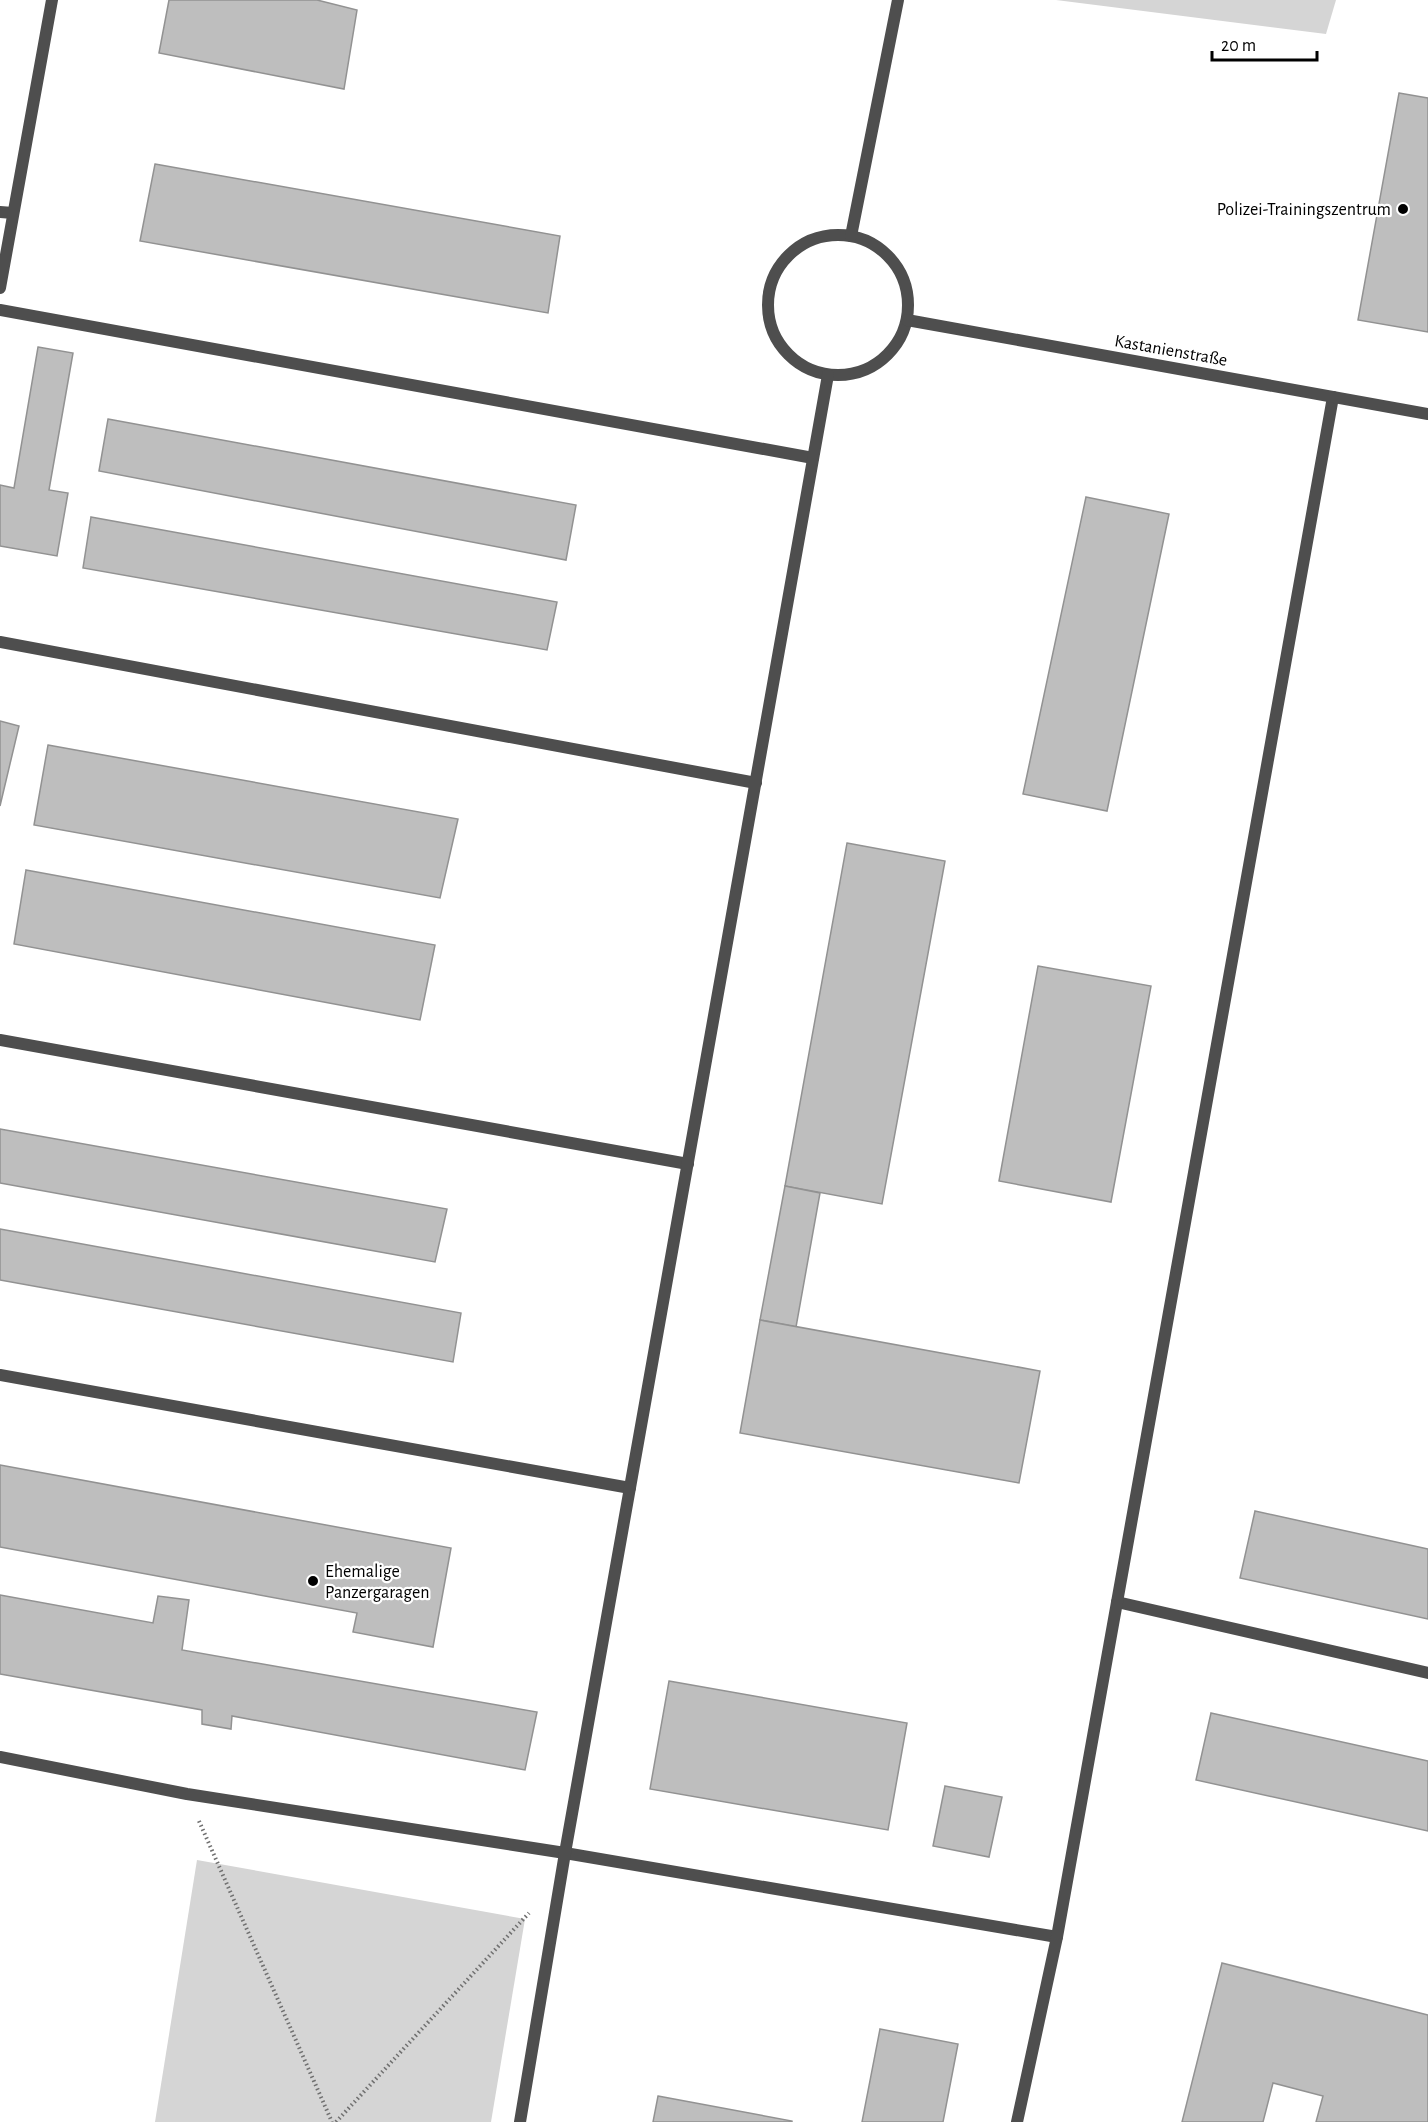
<svg xmlns="http://www.w3.org/2000/svg" width="1428" height="2122" font-family="'Alegreya Sans',sans-serif">
<style>
.green{fill:#d5d5d5}
.building{fill:#bebebe;stroke:#929292;stroke-width:1.5}
.lines{fill:none;stroke-linecap:round;stroke-linejoin:round}
.path{stroke:#707070;stroke-width:4;stroke-dasharray:1.5 3;stroke-linecap:butt}
.lane{stroke:#4e4e4e;stroke-width:12}
.street{stroke:#4e4e4e;stroke-width:12}
.poi-dot{fill:#000;stroke:#fff;stroke-width:2}
.labels{text-anchor:middle;stroke-width:4.5;stroke-linejoin:round;paint-order:stroke}
.poi-label{font-size:18px;fill:#000;stroke:#fff;text-anchor:end}
.street-label{font-size:18px;fill:#000;stroke:#fff}
</style>
<rect width="100%" height="100%" fill="#fff"/>
<g class="green">
<path d="M1056,0H1336L1326,34Z"/>
<path d="M197,1860L525,1919L491,2122H155Z"/>
</g>
<g class="building">
<path d="M169,0H317L357,10L344,89L159,53Z"/>
<path d="M1399,93L1428,98V332L1358,320Z"/>
<path d="M155,164L560,236L548,313L140,241Z"/>
<path d="M38,347L73,353L49,490L68,493L57,556L0,546V485L14,488Z"/>
<path d="M108,419L576,505L566,560L99,471Z"/>
<path d="M1086,497L1169,514L1107,811L1023,794Z"/>
<path d="M91,517L557,602L547,650L83,568Z"/>
<path d="M0,721L19,726L0,806Z"/>
<path d="M48,745L458,819L440,898L34,825Z"/>
<path d="M847,843L945,861L882,1204L785,1186Z"/>
<path d="M26,870L435,945L420,1020L14,944Z"/>
<path d="M1038,966L1151,986L1111,1202L999,1181Z"/>
<path d="M0,1129L447,1209L435,1262L0,1183Z"/>
<path d="M785,1186L820,1193L796,1327L760,1320Z"/>
<path d="M0,1229L461,1313L453,1362L0,1280Z"/>
<path d="M760,1320L1040,1371L1019,1483L740,1433Z"/>
<path d="M0,1465L451,1548L433,1647L353,1632L357,1613L0,1547Z"/>
<path d="M1255,1511L1428,1549V1619L1240,1578Z"/>
<path d="M0,1595L153,1623L158,1596L189,1600L182,1650L537,1712L525,1770L232,1716L231,1729L202,1724V1710L0,1674Z"/>
<path d="M669,1681L907,1723L888,1830L650,1789Z"/>
<path d="M1211,1713L1428,1761V1831L1196,1780Z"/>
<path d="M945,1786L1002,1797L989,1857L933,1846Z"/>
<path d="M1222,1963L1428,2015V2122H1316L1323,2096L1273,2083L1263,2122H1182Z"/>
<path d="M880,2029L958,2044L943,2122H862Z"/>
<path d="M658,2096L792,2121V2122H653Z"/>
</g>
<g class="lines">
<g class="path">
<path d="M199,1821L332,2122"/>
<path d="M336,2122L529,1913"/>
</g>
<g class="lane">
<path d="M0,310L813,458"/>
<path d="M0,642L756,783"/>
<path d="M0,1040L688,1164"/>
<path d="M0,1375L630,1488"/>
<path d="M1117,1602L1428,1673"/>
<path d="M0,1757L187,1794L565,1853L1057,1937"/>
<path d="M1017,2122L1057,1937L1333,397"/>
</g>
<g class="street">
<path d="M0,212L13,213"/>
<circle cx="838" cy="305" r="70"/>
<path d="M851,236L898,0"/>
<path d="M0,288L52,0"/>
<path d="M907,320L1428,414"/>
<path d="M520,2122L565,1853L828,375"/>
</g>
</g>
<g class="poi-dot">
<circle cx="1403" cy="209" r="6"/>
<circle cx="313" cy="1581" r="6"/>
</g>
<g class="labels">
<g class="poi-label">
<text x="1391" y="215">Polizei-Trainingszentrum</text>
<text x="325" y="1577" text-anchor="start">Ehemalige<tspan x="325" dy="21">Panzergaragen</tspan></text>
</g>
<g class="street-label">
<text transform="translate(1171 350) rotate(10)" y="6">Kastanienstraße</text>
</g>
</g>
<path d="M1212 51v9h105v-9" fill="none" stroke="#000000" stroke-width="3"/>
<text x="1221" y="51" font-size="18" fill="#000000" stroke="#ffffff" stroke-width="4.5" paint-order="stroke">20 m</text>
</svg>
